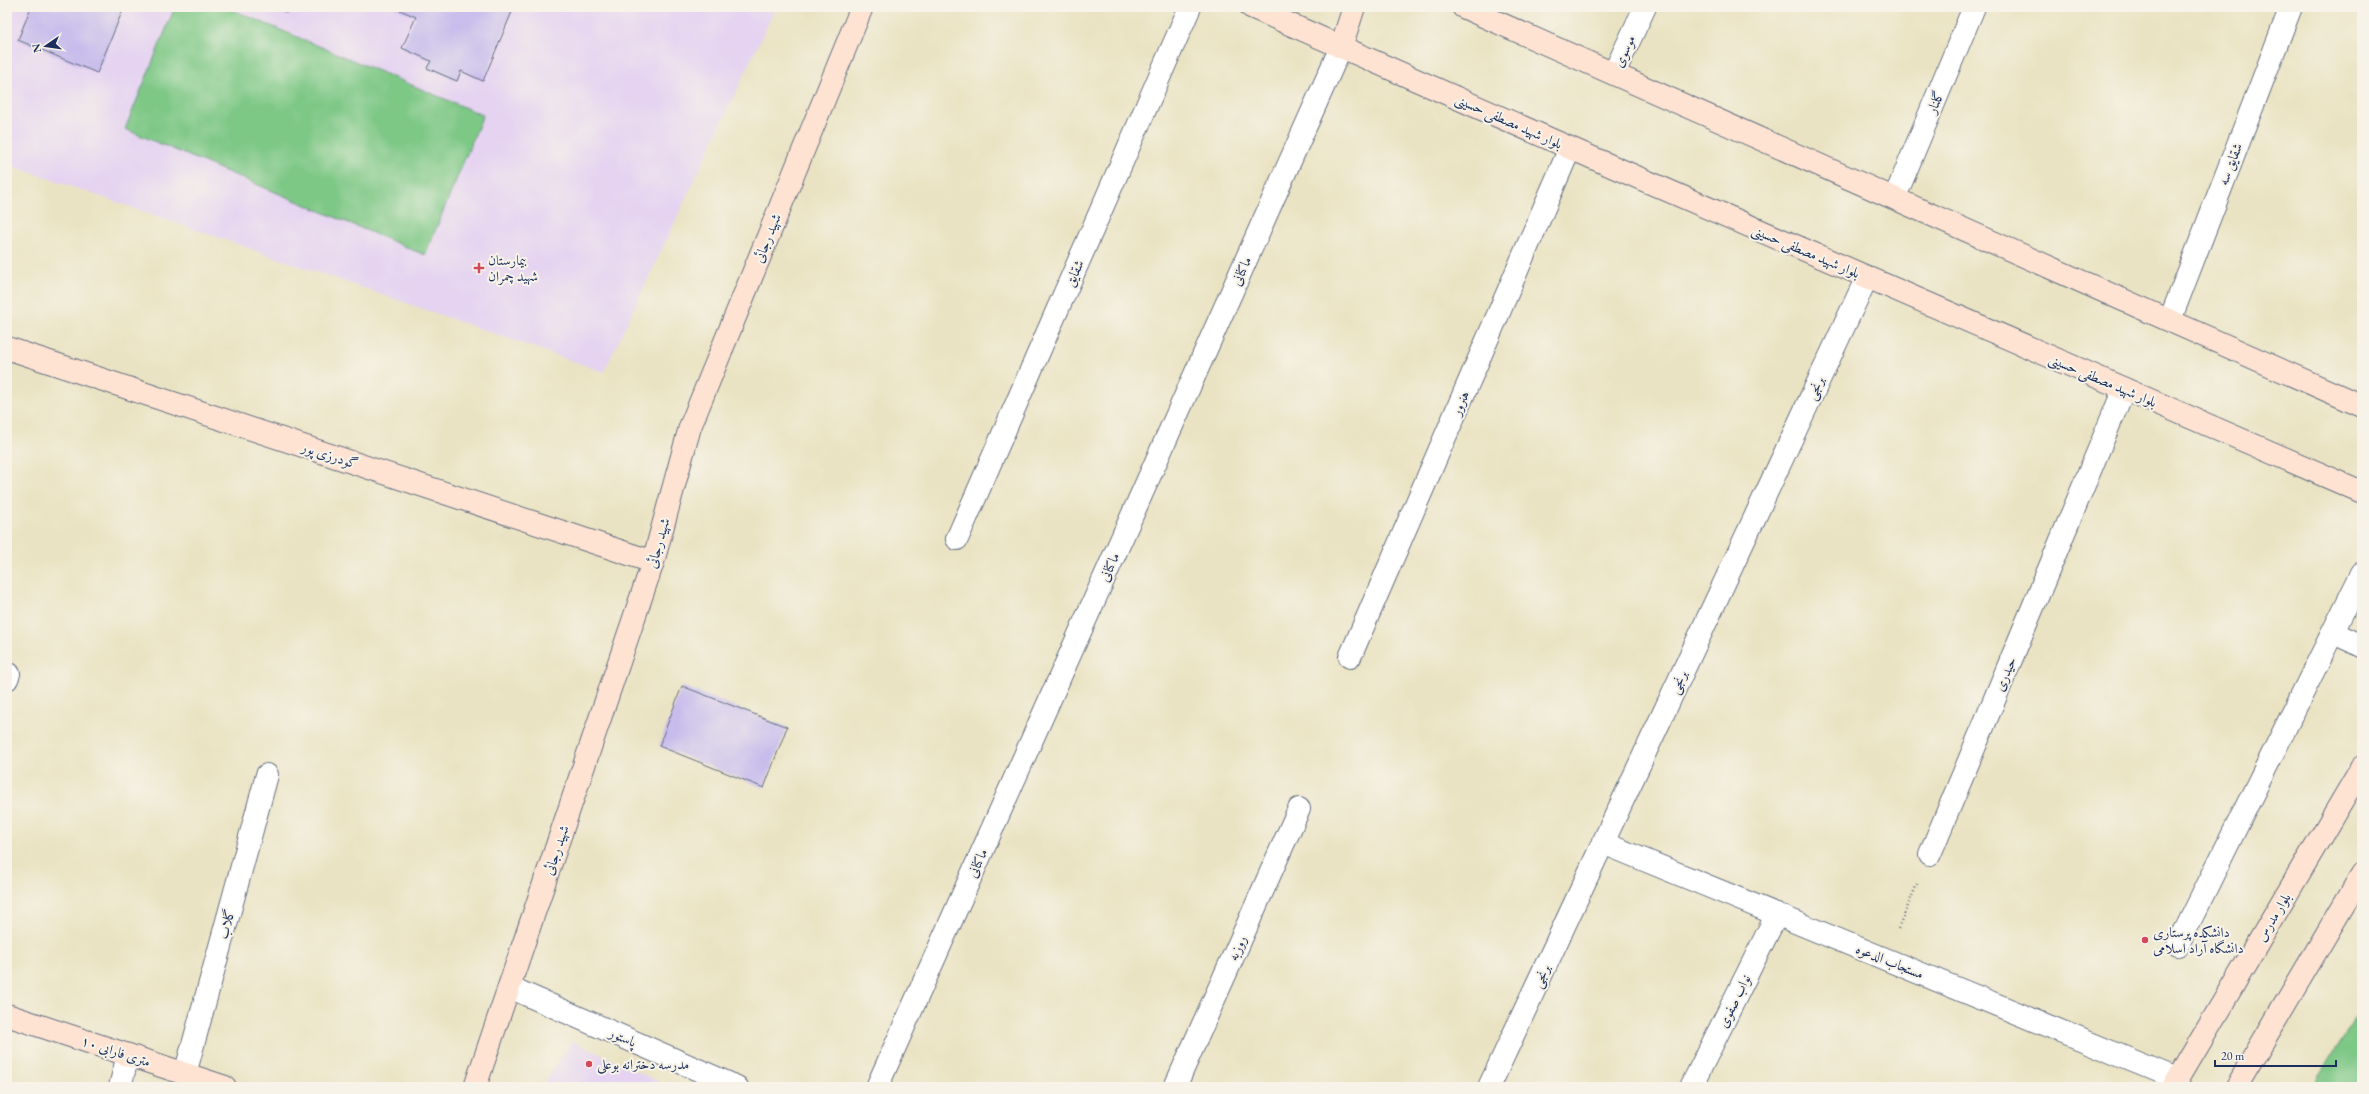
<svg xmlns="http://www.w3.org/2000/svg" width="2369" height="1094" font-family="'EB Garamond',Amiri,serif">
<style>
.built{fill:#e5d3f1}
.green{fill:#7ec886;stroke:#4c7c72}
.building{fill:#c7bcec}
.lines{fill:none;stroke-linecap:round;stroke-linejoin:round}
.lane-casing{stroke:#636e81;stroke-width:24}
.street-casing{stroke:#636e81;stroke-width:24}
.secondary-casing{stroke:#636e81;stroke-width:24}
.path{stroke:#636e81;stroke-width:2.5;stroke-dasharray:1 3;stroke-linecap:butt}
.lane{stroke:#fff;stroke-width:22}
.street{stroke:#fff;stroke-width:22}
.secondary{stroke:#fee3d2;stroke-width:22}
.poi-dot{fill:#d1495b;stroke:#f7f3e8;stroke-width:1.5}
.labels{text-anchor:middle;stroke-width:4;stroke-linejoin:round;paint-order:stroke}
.street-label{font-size:14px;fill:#1b2f5e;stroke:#f7f3e8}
.poi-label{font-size:14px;fill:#1b2f5e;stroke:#f7f3e8;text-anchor:start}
</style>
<rect width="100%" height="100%" fill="#f7f3e8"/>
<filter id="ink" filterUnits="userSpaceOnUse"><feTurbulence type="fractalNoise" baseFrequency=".025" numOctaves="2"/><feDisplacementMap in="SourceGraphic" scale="8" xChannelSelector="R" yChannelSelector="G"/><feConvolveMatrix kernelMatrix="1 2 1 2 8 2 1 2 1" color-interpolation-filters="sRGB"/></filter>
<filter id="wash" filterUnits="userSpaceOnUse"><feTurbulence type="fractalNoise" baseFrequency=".012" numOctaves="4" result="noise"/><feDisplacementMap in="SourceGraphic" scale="16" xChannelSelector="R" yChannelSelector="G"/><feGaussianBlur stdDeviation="0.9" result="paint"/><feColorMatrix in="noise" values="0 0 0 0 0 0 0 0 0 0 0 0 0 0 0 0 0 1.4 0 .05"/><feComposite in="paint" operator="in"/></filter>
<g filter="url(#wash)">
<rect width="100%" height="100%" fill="#eae3c3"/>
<g class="built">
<path d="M7,7H776L604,372L7,164Z"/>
<path d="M572,1041L670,1087H541Z"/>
</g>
<g class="green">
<path d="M175,7H226L483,115L425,255L125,129Z"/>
<path d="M2362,1008V1087H2312Z"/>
</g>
<g id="blocks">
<g class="building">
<path d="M31,7H124L97,73L18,40Z"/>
<path d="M274,7H290L287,13Z"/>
<path d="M393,7H514L483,81L461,71L457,81L427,68L431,61L402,48L416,17Z"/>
<path d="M682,686L787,727L764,788L659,746Z"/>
</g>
</g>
</g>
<g filter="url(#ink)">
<use href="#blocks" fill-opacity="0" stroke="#636e81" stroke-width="1"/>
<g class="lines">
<defs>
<g id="lane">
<path d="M2334,633L2362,646"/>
<path d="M2178,945L2362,573"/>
<path d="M1691,1087L1777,914"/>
</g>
<g id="street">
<path d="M1614,73L1645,7"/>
<path d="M1895,197L1974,7"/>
<path d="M2170,320L2291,7"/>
<path d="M957,539L1190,7"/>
<path d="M1350,657L1570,148"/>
<path d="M7,679L9,674"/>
<path d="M1603,843L2177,1079"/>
<path d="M1930,854L2124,389"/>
<path d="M509,987L737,1087"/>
<path d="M185,1074L267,775"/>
<path d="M120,1087L128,1055"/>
<path d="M877,1087L1341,47"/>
<path d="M1175,1087L1299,809"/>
<path d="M1489,1087L1867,277"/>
</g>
<g id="secondary">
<path d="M1251,7L1570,148L2362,492"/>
<path d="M1463,7L2362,406"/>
<path d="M1341,47L1354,7"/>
<path d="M7,348L653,562"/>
<path d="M7,1015L225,1087"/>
<path d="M475,1087L653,562L690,427L862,7"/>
<path d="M2173,1087L2362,767"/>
<path d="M2236,1087L2362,874"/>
</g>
</defs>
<use href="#lane" class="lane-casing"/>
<use href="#street" class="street-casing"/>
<use href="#secondary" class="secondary-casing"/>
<path class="path" d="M1898,929L1918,882"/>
<use href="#lane" class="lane"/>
<use href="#street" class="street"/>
<use href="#secondary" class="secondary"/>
</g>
</g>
<g class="poi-dot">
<path d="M477 262h4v4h4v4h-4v4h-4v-4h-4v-4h4z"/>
<circle cx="2145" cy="940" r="4"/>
<circle cx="589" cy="1064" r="4"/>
</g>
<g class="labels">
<g class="street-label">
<text transform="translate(1624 51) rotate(-65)" y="5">موسوی</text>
<text transform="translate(1935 102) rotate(-67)" y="5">گلنار</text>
<text transform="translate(1509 121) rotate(24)" y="5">بلوار شهید مصطفی حسینی</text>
<text transform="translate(2230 164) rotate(-69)" y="5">شقایق سه</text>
<text transform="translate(767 238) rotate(-68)" y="5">شهید رجائی</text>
<text transform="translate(1806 251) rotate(23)" y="5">بلوار شهید مصطفی حسینی</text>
<text transform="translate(1241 271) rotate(-66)" y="5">ماکنانی</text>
<text transform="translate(1074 273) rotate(-66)" y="5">شقایق</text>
<text transform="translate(2103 380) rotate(23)" y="5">بلوار شهید مصطفی حسینی</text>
<text transform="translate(1815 388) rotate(-65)" y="5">برنجی</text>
<text transform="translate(1460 403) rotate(-67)" y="5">هنرور</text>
<text transform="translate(330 455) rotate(18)" y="5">گودرزی پور</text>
<text transform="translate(658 543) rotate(-74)" y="5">شهید رجائی</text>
<text transform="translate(1109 567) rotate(-66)" y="5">ماکنانی</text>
<text transform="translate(2005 674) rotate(-67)" y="5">حیدری</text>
<text transform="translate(1678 682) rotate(-65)" y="5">برنجی</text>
<text transform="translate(556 850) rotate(-71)" y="5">شهید رجائی</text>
<text transform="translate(977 863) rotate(-66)" y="5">ماکنانی</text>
<text transform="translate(2273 917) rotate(-59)" y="5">بلوار مدرس</text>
<text transform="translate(226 924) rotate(-75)" y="5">گلاب</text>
<text transform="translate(1237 948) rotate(-66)" y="5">روزبه</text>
<text transform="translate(1890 961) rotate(22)" y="5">مستجاب الدعوه</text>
<text transform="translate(1541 976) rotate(-65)" y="5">برنجی</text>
<text transform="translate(1734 1001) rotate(-64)" y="5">نواب صفوی</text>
<text transform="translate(623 1037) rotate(24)" y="5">پاستور</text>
<text transform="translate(116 1051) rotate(18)" y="5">۱۰ متری فارابی</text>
</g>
<g class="poi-label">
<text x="488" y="265">بیمارستان<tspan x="488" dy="16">شهید چمران</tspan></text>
<text x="2153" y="937">دانشکده پرستاری<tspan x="2153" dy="16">دانشگاه آراد اسلامی</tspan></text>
<text x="597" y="1069">مدرسه دخترانه بوعلی</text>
</g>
</g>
<rect width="2369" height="1094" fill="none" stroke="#f7f3e8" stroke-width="24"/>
<g transform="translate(46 46) rotate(257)" stroke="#f7f3e8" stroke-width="3" paint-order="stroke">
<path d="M0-3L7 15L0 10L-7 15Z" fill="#1b2f5e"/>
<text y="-6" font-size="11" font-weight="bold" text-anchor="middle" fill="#1b2f5e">N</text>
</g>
<path d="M2215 1060v6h121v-6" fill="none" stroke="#1b2f5e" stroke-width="2"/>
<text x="2221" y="1060" font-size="12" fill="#1b2f5e" stroke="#f7f3e8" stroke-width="3" paint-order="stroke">20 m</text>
</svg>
